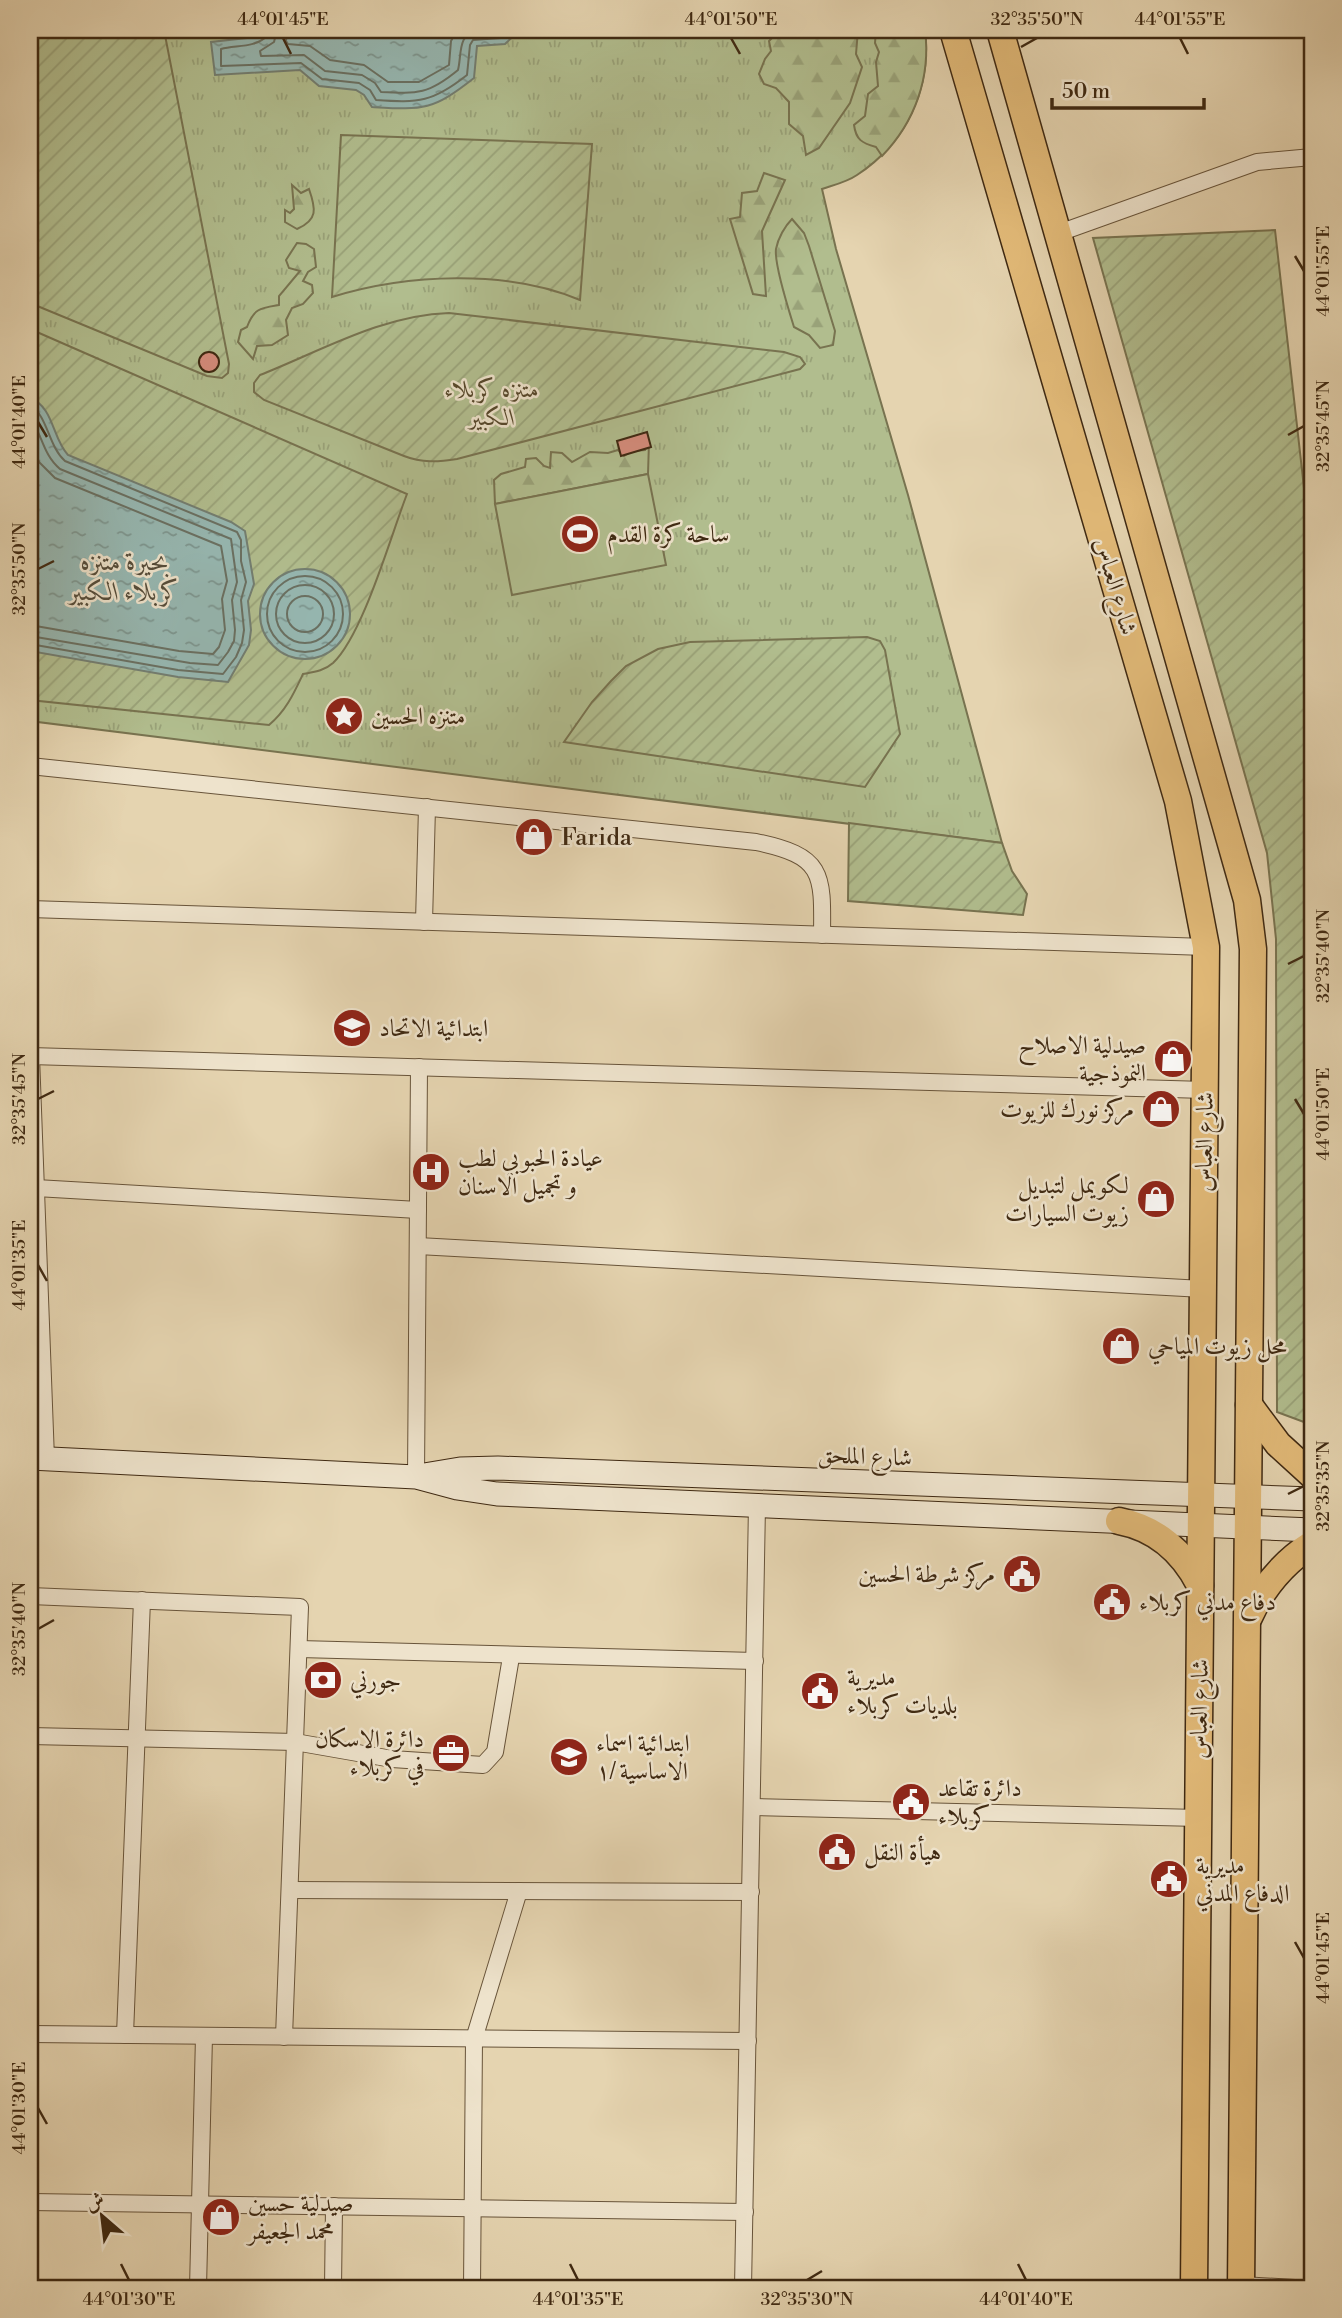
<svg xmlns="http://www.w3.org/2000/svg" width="1342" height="2318" font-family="'Libre Bodoni',Amiri,serif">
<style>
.grass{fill:url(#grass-tufts);stroke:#787350;stroke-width:2}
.forest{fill:url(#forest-firs);stroke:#787350;stroke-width:2}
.garden{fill:url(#garden-furrows);stroke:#787350;stroke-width:2}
.pitch{fill:#b1bd8e;stroke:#787350;stroke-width:2}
.water{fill:url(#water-ripples);stroke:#737e71;stroke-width:2}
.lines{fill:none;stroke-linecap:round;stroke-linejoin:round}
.shore{stroke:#6a7062;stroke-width:2}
.building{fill:#d58c7c;stroke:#3f2912;stroke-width:2}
.street-casing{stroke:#68543a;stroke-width:18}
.secondary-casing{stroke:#3f2912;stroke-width:25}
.primary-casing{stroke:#3f2912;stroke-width:29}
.street{stroke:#eee3cc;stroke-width:16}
.secondary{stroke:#eee3cc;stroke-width:23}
.primary{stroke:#e2ba78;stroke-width:26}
.ticks{fill:none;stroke:#3f2912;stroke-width:2.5}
.labels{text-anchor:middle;stroke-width:5;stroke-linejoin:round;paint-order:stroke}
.park-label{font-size:24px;font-style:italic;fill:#56472b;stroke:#eee3cc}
.poi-label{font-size:24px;fill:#3f2912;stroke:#eee3cc;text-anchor:start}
.street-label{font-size:24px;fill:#3f2912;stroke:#eee3cc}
.water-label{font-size:26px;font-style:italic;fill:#554c3a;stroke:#eee3cc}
.neatline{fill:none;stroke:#3f2912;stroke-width:2.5}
.ticks-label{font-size:18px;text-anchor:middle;fill:#3f2912}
</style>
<defs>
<pattern id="grass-tufts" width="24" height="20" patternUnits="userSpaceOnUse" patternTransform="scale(1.75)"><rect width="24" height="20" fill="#b1bd8e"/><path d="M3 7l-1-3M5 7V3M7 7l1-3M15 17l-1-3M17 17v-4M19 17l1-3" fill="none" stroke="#99a279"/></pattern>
<pattern id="forest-firs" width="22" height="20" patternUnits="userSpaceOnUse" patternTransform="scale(1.75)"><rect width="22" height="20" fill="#b1bd8e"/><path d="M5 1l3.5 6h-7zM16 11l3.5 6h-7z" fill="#99a279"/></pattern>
<pattern id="garden-furrows" width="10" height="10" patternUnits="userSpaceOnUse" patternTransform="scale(1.75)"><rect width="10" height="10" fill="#b1bd8e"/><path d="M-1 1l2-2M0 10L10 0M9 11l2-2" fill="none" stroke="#99a279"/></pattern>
<pattern id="water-ripples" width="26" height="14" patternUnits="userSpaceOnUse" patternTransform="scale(1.75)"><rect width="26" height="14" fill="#96b7b1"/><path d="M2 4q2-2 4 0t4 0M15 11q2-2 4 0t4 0" fill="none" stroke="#7c958f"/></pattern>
</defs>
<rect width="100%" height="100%" fill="#e5d4b0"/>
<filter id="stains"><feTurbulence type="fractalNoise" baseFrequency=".00286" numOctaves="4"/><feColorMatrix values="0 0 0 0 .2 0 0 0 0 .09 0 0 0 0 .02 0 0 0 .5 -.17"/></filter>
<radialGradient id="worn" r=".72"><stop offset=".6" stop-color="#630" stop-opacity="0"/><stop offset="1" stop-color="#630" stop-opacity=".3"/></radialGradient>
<path class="grass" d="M30,30H925C932,88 906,143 857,175C847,182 834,185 822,189L836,249L908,495L1002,843L30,721Z"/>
<g class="forest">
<path d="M805,30H858L856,54L862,67L850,103L819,148L806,155L803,136L789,124V102L776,88L764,84L759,74L765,59L771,51L769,41L777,33L802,34Z"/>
<path d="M876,30H925C931,77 915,122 882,156L876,147C862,143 856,140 854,125L865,116L868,94L878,86L876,62L879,52L875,43Z"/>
<path d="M764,173L785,180L762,231L766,296L753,294L730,219L740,217L742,193L757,191Z"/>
<path d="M292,185L301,193L309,189C316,209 318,220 297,229L285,222V210L290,213L294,209Z"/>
<path d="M792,219L804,233L809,246L835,331L833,345L820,348L809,335L794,327C789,311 774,264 776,249C778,238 785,226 792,219Z"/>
<path d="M297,243L306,244L314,249L316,267L308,272L303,281L312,285L313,293L303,304L292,308L286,320L288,335L272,345L257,346L253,359L238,342L241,330L247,327C254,308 261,308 279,305V296L300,271L289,268L286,260Z"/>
<path d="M649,442L648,474L495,504L494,480L501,474L525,467L526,459L536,458L544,466L550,468L551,452L562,453L572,462L590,452L608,453L618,450L624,456L632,451L645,450Z"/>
</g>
<g class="garden">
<path d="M30,30H164L229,364L228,373L222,378L207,376L30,303Z"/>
<path d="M341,135L592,144L580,300C508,269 406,274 332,297Z"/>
<path d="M1275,230L1312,559V1425L1277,1412L1276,939L1267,853L1093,238Z"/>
<path d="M449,313L784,352L800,357L805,364L800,369L457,459C438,462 422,463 404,456L264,400L254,392V383L260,375C321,351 382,315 449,313Z"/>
<path d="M30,329L407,494C391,535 363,635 333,663C324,671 314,672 303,674C294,693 286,711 269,725L30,700Z"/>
<path d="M867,637L880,641L885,650L900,734L865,787L564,742L592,702L611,681L626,666L658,649L690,642Z"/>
<path d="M849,823L1002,843L1012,871L1027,894L1023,915L848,901Z"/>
</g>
<path class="pitch" d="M648,474L666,565L512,595L495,504Z"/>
<g class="water">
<path d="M264,30H520L505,44L477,46L474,78C432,111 424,110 372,107L364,95L356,90L319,86L300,70L215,75L211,42L247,38Z"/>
<path d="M30,398C54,407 52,438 68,455L231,522L245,531L254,584L248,601L251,630L249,645L228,682L178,677L30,651Z"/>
<circle cx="305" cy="614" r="45"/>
</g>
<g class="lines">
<g class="shore">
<path d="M268,30L267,36C255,48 236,45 221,49V66L301,63L322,79L359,83L370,90L376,100C419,103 433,102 467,75L470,45L473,40L501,38L510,30"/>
<path d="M277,30L274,42L260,51L261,56L304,55L325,71L362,75L375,83L381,92C418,94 429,94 458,70C462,54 457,34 478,30"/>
<path d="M287,30L286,41L288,44L310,46L330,60L364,65L388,82H419L449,65L451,41L457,30"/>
<path d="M30,405C48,416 48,446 65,461L237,532L241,540V561L246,582L241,600L244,630L242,643L236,657L223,674L178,670L30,644"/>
<path d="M30,417C42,434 43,455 60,469L231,539L237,582L232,600L235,630L234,641L228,652L218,665L190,663L30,636"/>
<path d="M30,442L39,462L55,478L221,546L227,581L222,599L225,630L219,647L213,654L179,651L30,625"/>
<circle cx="305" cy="614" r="38"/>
<circle cx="305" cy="614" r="29"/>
<circle cx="305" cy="614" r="18"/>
</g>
</g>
<g class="building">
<circle cx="209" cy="362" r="10"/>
<path d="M647,432L651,447L621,456L617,441Z"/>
</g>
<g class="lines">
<defs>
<g id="street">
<path d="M1059,233L1257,162L1312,157"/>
<path d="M30,766L756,842C823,856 823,872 822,935"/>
<path d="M30,909L1206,947"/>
<path d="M424,922L427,807"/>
<path d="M30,1056L1205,1090"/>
<path d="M31,1056L46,1459"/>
<path d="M33,1179L36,1188L418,1210"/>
<path d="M418,1246L1203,1289"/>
<path d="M416,1477L419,1067"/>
<path d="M30,1596L300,1607L284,2037"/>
<path d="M299,1649L755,1661"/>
<path d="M30,1736L295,1742L392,1759L483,1765L495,1752L511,1657"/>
<path d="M752,1807L1198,1818"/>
<path d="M290,1890L751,1892"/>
<path d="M30,2034L748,2041"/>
<path d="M125,2035L142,1600"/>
<path d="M30,2202L745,2212"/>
<path d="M1241,2285L1295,2288"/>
<path d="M198,2288L204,2036"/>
<path d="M333,2288L334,2206"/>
<path d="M472,2288L474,2039L519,1891"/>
<path d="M743,2288L757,1505"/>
</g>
<g id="secondary">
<path d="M30,1458L416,1477L457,1488L497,1494L1312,1530"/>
<path d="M424,1475L460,1469L498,1468L1312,1499"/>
</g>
<g id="primary">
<path d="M953,30L1178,801L1206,947L1194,2288"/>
<path d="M1000,30L1247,900L1253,949L1241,2288"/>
<path d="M1249,1405L1278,1444L1312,1475"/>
<path d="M1119,1521C1156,1528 1183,1552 1200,1585"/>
<path d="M1249,1617C1263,1587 1284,1562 1312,1544"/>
</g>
</defs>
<use href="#street" class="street-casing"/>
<use href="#secondary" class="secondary-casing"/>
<use href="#primary" class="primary-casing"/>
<use href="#street" class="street"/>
<use href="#secondary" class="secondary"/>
<use href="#primary" class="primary"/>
</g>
<path class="ticks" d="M283,38L291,54M731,38L740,54M1180,38L1188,54M1021,47L1037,38M1295,256L1304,271M38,422L47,437M1288,435L1304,426M38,569L54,561M1288,964L1304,956M38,1099L54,1091M1295,1099L1304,1114M38,1265L47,1281M1288,1494L1304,1486M38,1629L54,1620M1295,1942L1304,1958M38,2108L47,2124M121,2264L129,2280M570,2264L578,2280M1018,2264L1026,2280M807,2280L822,2271"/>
<defs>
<symbol id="stadium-disc" viewBox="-11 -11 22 22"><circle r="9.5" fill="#8f2418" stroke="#eee3cc"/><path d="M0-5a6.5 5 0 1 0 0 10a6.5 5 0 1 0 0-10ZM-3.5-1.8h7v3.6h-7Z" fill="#fff"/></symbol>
<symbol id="sight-disc" viewBox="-11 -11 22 22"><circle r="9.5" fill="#8f2418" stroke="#eee3cc"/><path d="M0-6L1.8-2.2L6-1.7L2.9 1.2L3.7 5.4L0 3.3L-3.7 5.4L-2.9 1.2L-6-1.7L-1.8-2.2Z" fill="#fff"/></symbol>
<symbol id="shop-disc" viewBox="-11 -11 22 22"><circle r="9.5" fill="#8f2418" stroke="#eee3cc"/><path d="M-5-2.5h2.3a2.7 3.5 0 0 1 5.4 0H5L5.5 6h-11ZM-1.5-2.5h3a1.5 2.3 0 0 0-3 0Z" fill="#fff"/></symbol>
<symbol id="school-disc" viewBox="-11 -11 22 22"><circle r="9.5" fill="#8f2418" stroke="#eee3cc"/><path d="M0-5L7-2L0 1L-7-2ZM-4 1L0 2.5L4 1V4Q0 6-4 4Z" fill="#fff"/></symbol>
<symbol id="hospital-disc" viewBox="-11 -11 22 22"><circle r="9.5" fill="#8f2418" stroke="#eee3cc"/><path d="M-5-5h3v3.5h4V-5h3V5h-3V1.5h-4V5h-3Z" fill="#fff"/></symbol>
<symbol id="civic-disc" viewBox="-11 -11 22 22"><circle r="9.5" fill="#8f2418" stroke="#eee3cc"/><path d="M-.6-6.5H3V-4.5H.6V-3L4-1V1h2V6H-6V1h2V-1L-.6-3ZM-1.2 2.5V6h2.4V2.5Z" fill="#fff"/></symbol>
<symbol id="bank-disc" viewBox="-11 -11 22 22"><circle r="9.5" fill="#8f2418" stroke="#eee3cc"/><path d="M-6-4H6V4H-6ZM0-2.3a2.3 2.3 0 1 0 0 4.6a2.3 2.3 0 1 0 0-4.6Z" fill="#fff"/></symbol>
<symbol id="office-disc" viewBox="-11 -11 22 22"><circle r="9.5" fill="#8f2418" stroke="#eee3cc"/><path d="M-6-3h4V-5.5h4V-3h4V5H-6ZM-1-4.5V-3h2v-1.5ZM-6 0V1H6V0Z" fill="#fff"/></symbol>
</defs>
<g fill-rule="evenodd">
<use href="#stadium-disc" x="558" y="512" width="44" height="44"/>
<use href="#sight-disc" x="322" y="694" width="44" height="44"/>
<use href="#shop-disc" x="512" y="815" width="44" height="44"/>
<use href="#school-disc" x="330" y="1006" width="44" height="44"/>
<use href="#shop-disc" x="1151" y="1037" width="44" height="44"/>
<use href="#shop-disc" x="1139" y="1087" width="44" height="44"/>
<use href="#hospital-disc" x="409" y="1150" width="44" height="44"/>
<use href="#shop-disc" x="1134" y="1177" width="44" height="44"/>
<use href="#shop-disc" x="1099" y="1324" width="44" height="44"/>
<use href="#civic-disc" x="1000" y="1552" width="44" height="44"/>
<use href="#civic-disc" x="1090" y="1580" width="44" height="44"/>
<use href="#bank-disc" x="301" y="1658" width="44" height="44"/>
<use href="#civic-disc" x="798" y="1669" width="44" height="44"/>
<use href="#office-disc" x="429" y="1731" width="44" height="44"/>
<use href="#school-disc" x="547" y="1735" width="44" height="44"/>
<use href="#civic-disc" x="889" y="1780" width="44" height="44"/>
<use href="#civic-disc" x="815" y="1830" width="44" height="44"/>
<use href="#civic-disc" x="1147" y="1857" width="44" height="44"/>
<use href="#shop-disc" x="199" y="2195" width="44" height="44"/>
</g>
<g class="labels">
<g class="park-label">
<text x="492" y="397">متنزه كربلاء<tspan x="492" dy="28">الكبير</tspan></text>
</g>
<g class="poi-label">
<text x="607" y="542">ساحة كرة القدم</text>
<text x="371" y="724">متنزه الحسين</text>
<text x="561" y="845">Farida</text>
<text x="379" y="1036">ابتدائية الاتحاد</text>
<text x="1146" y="1053" text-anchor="end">صيدلية الاصلاح<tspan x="1146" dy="28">النموذجية</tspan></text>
<text x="1134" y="1117" text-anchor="end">مركز نورك للزيوت</text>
<text x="458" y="1166">عيادة الحبوبي لطب<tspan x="458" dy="28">و تجميل الاسنان</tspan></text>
<text x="1129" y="1193" text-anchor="end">لكويمل لتبديل<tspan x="1129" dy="28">زيوت السيارات</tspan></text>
<text x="1148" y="1354">محل زيوت المياحي</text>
<text x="995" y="1582" text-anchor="end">مركز شرطة الحسين</text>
<text x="1139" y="1610">دفاع مدني كربلاء</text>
<text x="847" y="1685">مديرية<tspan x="847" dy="28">بلديات كربلاء</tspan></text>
<text x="350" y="1688">جورني</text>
<text x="424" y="1747" text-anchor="end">دائرة الاسكان<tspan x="424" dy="28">في كربلاء</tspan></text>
<text x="596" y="1751">ابتدائية اسماء<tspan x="596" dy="28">الاساسية /١</tspan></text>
<text x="938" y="1796">دائرة تقاعد<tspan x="938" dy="28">كربلاء</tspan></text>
<text x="864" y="1860">هيأة النقل</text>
<text x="1196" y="1873">مديرية<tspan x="1196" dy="28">الدفاع المدني</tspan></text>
<text x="248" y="2211">صيدلية حسين<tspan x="248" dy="28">محمد الجعيفر</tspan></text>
</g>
<g class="street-label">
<text transform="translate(1116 586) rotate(74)" y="8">شارع العباس</text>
<text transform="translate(1204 1142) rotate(-89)" y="8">شارع العباس</text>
<text transform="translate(865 1456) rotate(2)" y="8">شارع الملحق</text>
<text transform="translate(1199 1709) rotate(-89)" y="8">شارع العباس</text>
</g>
<g class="water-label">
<text x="125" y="570">بحيرة متنزه<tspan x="125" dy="30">كربلاء الكبير</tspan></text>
</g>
</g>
<rect width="1342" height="2318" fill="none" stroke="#e5d4b0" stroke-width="77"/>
<g transform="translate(102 2216) rotate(332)" stroke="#eee3cc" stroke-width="5" paint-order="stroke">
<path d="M0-5L12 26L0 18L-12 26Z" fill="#3f2912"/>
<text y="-10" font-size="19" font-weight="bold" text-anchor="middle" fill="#3f2912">ش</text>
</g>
<path d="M1052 98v10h152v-10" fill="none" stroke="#3f2912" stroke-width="3.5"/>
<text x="1062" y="98" font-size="21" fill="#3f2912" stroke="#eee3cc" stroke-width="5" paint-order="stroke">50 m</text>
<rect x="38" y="38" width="1266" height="2242" class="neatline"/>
<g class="ticks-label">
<text x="283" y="25">44°01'45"E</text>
<text x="731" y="25">44°01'50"E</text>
<text x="1037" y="25">32°35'50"N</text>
<text x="1180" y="25">44°01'55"E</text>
<text transform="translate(1323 271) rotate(-90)" y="6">44°01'55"E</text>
<text transform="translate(19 422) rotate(-90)" y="6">44°01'40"E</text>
<text transform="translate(1323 426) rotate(-90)" y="6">32°35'45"N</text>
<text transform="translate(19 569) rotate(-90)" y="6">32°35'50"N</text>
<text transform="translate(1323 956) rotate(-90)" y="6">32°35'40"N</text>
<text transform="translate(19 1099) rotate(-90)" y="6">32°35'45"N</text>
<text transform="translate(1323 1114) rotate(-90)" y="6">44°01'50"E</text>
<text transform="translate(19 1265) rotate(-90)" y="6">44°01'35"E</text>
<text transform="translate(1323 1486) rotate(-90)" y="6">32°35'35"N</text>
<text transform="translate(19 1629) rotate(-90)" y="6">32°35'40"N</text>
<text transform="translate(1323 1958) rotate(-90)" y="6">44°01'45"E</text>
<text transform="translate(19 2108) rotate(-90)" y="6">44°01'30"E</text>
<text x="129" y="2305">44°01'30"E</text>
<text x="578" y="2305">44°01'35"E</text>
<text x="807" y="2305">32°35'30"N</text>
<text x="1026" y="2305">44°01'40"E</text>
</g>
<rect width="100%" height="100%" filter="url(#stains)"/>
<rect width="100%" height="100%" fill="url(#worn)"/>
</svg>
